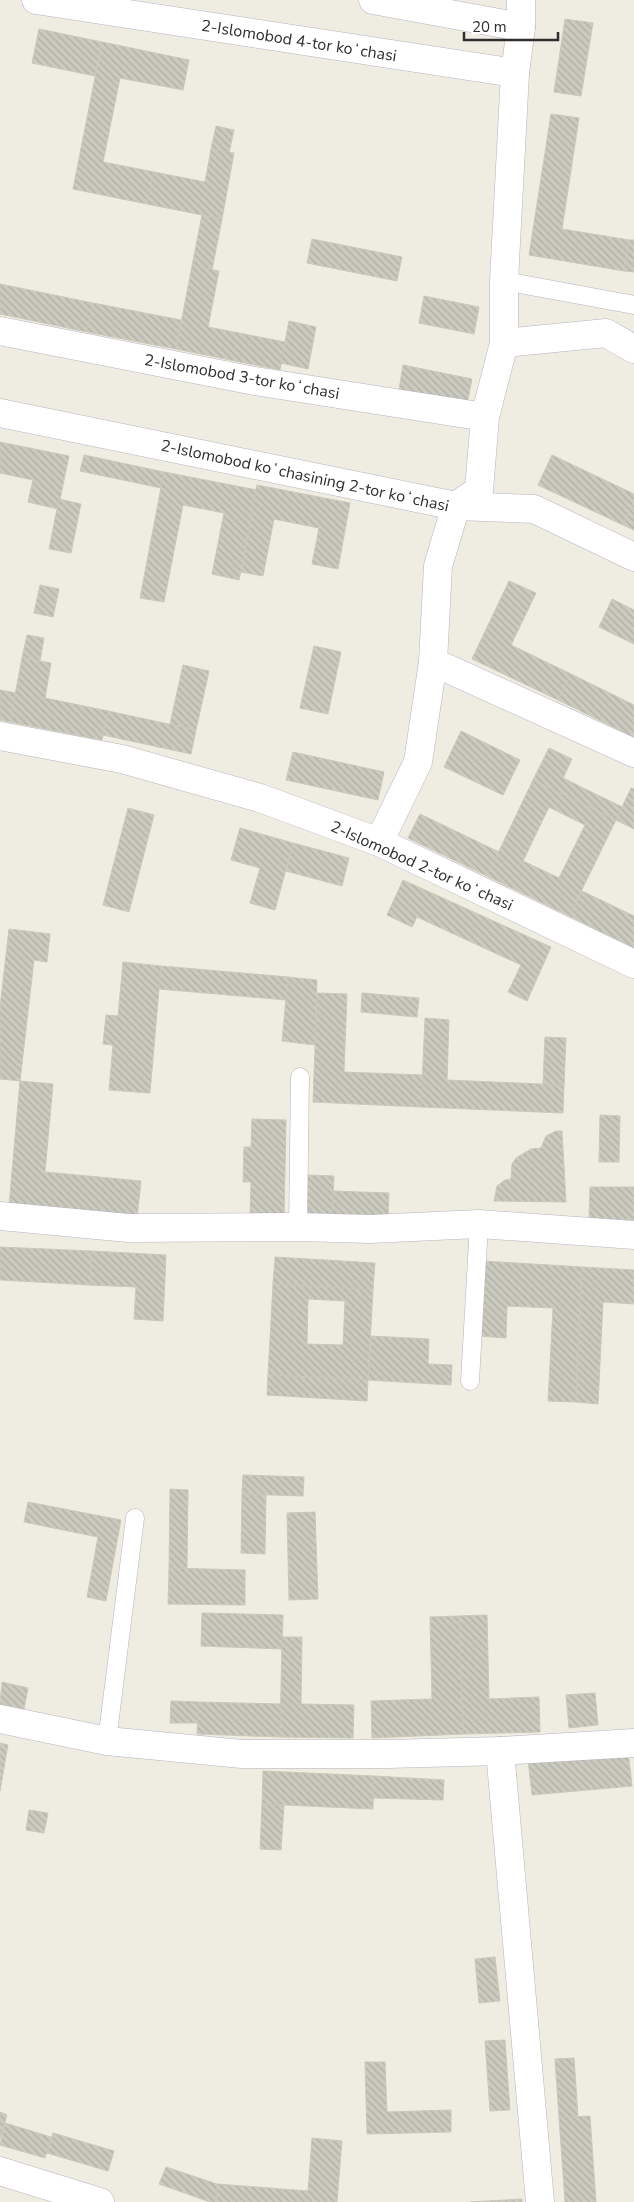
<svg xmlns="http://www.w3.org/2000/svg" width="634" height="2202" font-family="'Nunito Sans',sans-serif">
<style>
.building{fill:url(#building-back-hatch);stroke:#cbc8ba;fill-rule:evenodd}
.lines{fill:none;stroke-linecap:round;stroke-linejoin:round}
.service-casing{stroke:#b4b4c1;stroke-width:19}
.minor-casing{stroke:#b4b4c1;stroke-width:29}
.tertiary-casing{stroke:#b4b4c1;stroke-width:29}
.service{stroke:#fff;stroke-width:18}
.minor{stroke:#fff;stroke-width:28}
.tertiary{stroke:#fff;stroke-width:28}
.labels{text-anchor:middle;stroke-width:4;stroke-linejoin:round;paint-order:stroke}
.street-label{font-size:16px;fill:#2e2e2e;stroke:#fff}
</style>
<defs>
<pattern id="building-back-hatch" width="6" height="6" patternUnits="userSpaceOnUse" patternTransform="scale(1.25)"><rect width="6" height="6" fill="#cbcabf"/><path d="M-1 5l2 2M0 0l6 6M5-1l2 2" fill="none" stroke="#afaea4"/></pattern>
</defs>
<rect width="100%" height="100%" fill="#efece1"/>
<g class="building">
<path d="M565,19L593,23L581,96L554,92Z"/>
<path d="M39,29L102,42L95,76L32,63Z"/>
<path d="M102,42L189,60L183,90L120,78L103,162L154,172L147,204L73,189Z"/>
<path d="M551,114L579,118L562,229L629,240L624,271L529,255Z"/>
<path d="M216,126L234,130L229,153L211,149Z"/>
<path d="M211,149L234,153L222,219L147,204L154,172L205,182Z"/>
<path d="M202,215L222,219L212,270L192,266Z"/>
<path d="M312,239L402,257L397,281L307,263Z"/>
<path d="M629,240H634V272L624,271Z"/>
<path d="M192,266L219,271L208,327L285,342L280,370L176,349Z"/>
<path d="M0,284L93,303L87,332L0,314Z"/>
<path d="M424,296L479,307L474,334L419,323Z"/>
<path d="M93,303L181,320L176,349L87,332Z"/>
<path d="M289,321L316,327L308,369L281,363Z"/>
<path d="M403,365L472,379L467,404L399,390Z"/>
<path d="M0,442L69,456L58,509L28,502L33,480L0,473Z"/>
<path d="M84,455L164,472L161,488L80,471Z"/>
<path d="M552,455L634,494V501L623,525L538,485Z"/>
<path d="M164,472L257,490L239,580L212,574L224,513L183,505L164,602L140,598Z"/>
<path d="M257,485L350,503L338,569L312,564L319,528L274,519L263,576L241,572Z"/>
<path d="M59,499L81,504L71,553L49,549Z"/>
<path d="M634,501V530L623,525Z"/>
<path d="M509,581L536,593L511,645L571,674L558,700L472,659Z"/>
<path d="M40,585L59,589L53,617L34,613Z"/>
<path d="M612,599L634,610V644L599,627Z"/>
<path d="M27,635L44,638L40,661L22,658Z"/>
<path d="M314,646L341,652L328,714L300,708Z"/>
<path d="M22,658L51,663L45,698L108,711L102,740L10,722Z"/>
<path d="M183,665L209,671L196,730L170,724Z"/>
<path d="M571,674L634,705V737L558,700Z"/>
<path d="M0,690L16,693L10,722L0,720Z"/>
<path d="M108,711L196,730L191,754L103,735Z"/>
<path d="M461,731L520,760L503,795L444,767Z"/>
<path d="M549,748L572,759L563,778L622,807L616,820L533,780Z"/>
<path d="M293,752L384,772L378,800L286,780Z"/>
<path d="M533,780L616,820L569,916L487,876ZM549,807L585,825L559,878L523,861Z"/>
<path d="M631,788L634,789V829L616,820Z"/>
<path d="M128,808L154,815L129,912L103,905Z"/>
<path d="M420,814L499,852L487,876L408,838Z"/>
<path d="M240,828L293,843L275,910L250,903L260,868L231,860Z"/>
<path d="M293,843L349,858L342,886L286,871Z"/>
<path d="M403,880L551,947L527,1001L508,992L521,965L417,917L412,927L387,915Z"/>
<path d="M582,891L634,916V948L569,916Z"/>
<path d="M9,929L50,934L47,962L34,960L20,1081L0,1079V1007Z"/>
<path d="M123,962L161,966L150,1093L109,1090L113,1045L103,1044L106,1015L118,1016Z"/>
<path d="M161,966L288,977L286,1000L159,989Z"/>
<path d="M288,977L317,980L315,1045L282,1041Z"/>
<path d="M317,993L347,994L344,1072L423,1075L421,1107L313,1102Z"/>
<path d="M362,993L419,998L417,1017L361,1012Z"/>
<path d="M425,1018L449,1020L447,1080L564,1085L563,1113L421,1107Z"/>
<path d="M545,1037L566,1038L564,1085L543,1084Z"/>
<path d="M20,1081L53,1084L45,1172L141,1181L137,1218L9,1206Z"/>
<path d="M600,1115L620,1116L619,1162H599Z"/>
<path d="M252,1119L286,1120L284,1217L250,1216L251,1182H243L244,1147H251Z"/>
<path d="M556,1131H562L566,1202L494,1201L497,1186L505,1180L511,1179L512,1164L516,1158L531,1149L541,1148L546,1136Z"/>
<path d="M307,1175L334,1176L332,1216L306,1215Z"/>
<path d="M590,1187H634V1220L589,1219Z"/>
<path d="M333,1191L389,1193L388,1218L332,1216Z"/>
<path d="M0,1247L91,1251L90,1285L0,1280Z"/>
<path d="M91,1251L166,1255L163,1321L134,1319L136,1287L90,1285Z"/>
<path d="M275,1257L375,1263L373,1290L273,1284Z"/>
<path d="M483,1261L582,1267L576,1402L548,1401L553,1308L507,1306L506,1338L479,1336Z"/>
<path d="M582,1267L634,1270V1304L603,1302L598,1404L576,1402Z"/>
<path d="M273,1284L373,1290L368,1380L268,1375ZM308,1299L345,1301L343,1345L307,1344Z"/>
<path d="M371,1336L429,1339L428,1364L452,1365L451,1385L368,1380Z"/>
<path d="M268,1375L368,1380L367,1401L267,1395Z"/>
<path d="M243,1475L304,1477L303,1496L242,1494Z"/>
<path d="M170,1489L188,1490L187,1569L169,1568Z"/>
<path d="M242,1494L266,1495L265,1554L241,1553Z"/>
<path d="M28,1502L121,1520L106,1601L87,1597L98,1537L24,1522Z"/>
<path d="M315,1512L318,1599L289,1600L287,1513Z"/>
<path d="M169,1568L245,1570V1605L168,1604Z"/>
<path d="M202,1613L283,1615L282,1649L201,1646Z"/>
<path d="M487,1615L489,1699L539,1697L540,1732L463,1734L459,1616Z"/>
<path d="M459,1616L463,1734L372,1738L371,1701L432,1699L430,1617Z"/>
<path d="M282,1637H302L301,1704L354,1705L353,1738L280,1737Z"/>
<path d="M2,1682L28,1688L24,1709L0,1704Z"/>
<path d="M595,1693L598,1725L569,1728L566,1695Z"/>
<path d="M171,1701L198,1702V1723H170Z"/>
<path d="M198,1702L281,1704L280,1737L197,1734Z"/>
<path d="M0,1743L8,1745L0,1791Z"/>
<path d="M628,1751L632,1786L532,1795L528,1760Z"/>
<path d="M263,1771L374,1776L373,1809L262,1804Z"/>
<path d="M374,1776L444,1780L443,1800L373,1798Z"/>
<path d="M262,1804L284,1805L281,1850L260,1849Z"/>
<path d="M29,1810L48,1813L44,1833L26,1830Z"/>
<path d="M495,1957L500,2001L479,2003L475,1959Z"/>
<path d="M505,2040L510,2110L490,2111L485,2041Z"/>
<path d="M574,2058L578,2117L559,2118L555,2059Z"/>
<path d="M365,2062H385L387,2112L451,2110V2132L367,2134Z"/>
<path d="M0,2112L7,2115L0,2139Z"/>
<path d="M590,2116L596,2202H565L559,2118Z"/>
<path d="M5,2123L51,2137L45,2158L0,2145Z"/>
<path d="M53,2133L114,2151L108,2171L47,2153Z"/>
<path d="M312,2138L342,2141L337,2202H216L217,2184L308,2191Z"/>
<path d="M166,2167L217,2184L216,2202H210L159,2184Z"/>
<path d="M522,2199V2202H470Z"/>
</g>
<g class="lines">
<defs>
<g id="service">
<path d="M504,281L634,305"/>
<path d="M298,1227L300,1077"/>
<path d="M470,1381L479,1224"/>
<path d="M107,1741L135,1518"/>
</g>
<g id="minor">
<path d="M36,0L515,73"/>
<path d="M373,0L521,27"/>
<path d="M0,331L255,381L485,417"/>
<path d="M504,343L606,333L634,349"/>
<path d="M0,413L456,506L534,509L634,557"/>
<path d="M456,506L479,490L485,417L504,343V281L515,73L521,27V0"/>
<path d="M433,662L634,753"/>
<path d="M379,842L418,762L433,662L438,566L456,506"/>
<path d="M0,1216L128,1228L298,1227L370,1229L479,1224L634,1235"/>
<path d="M0,1719L107,1741L242,1754H388L500,1751L634,1743"/>
<path d="M500,1751L540,2202"/>
<path d="M0,2171L100,2202"/>
</g>
<path id="tertiary" d="M0,736L122,759L260,798L379,842L634,964"/>
</defs>
<use href="#service" class="service-casing"/>
<use href="#minor" class="minor-casing"/>
<use href="#tertiary" class="tertiary-casing"/>
<use href="#service" class="service"/>
<use href="#minor" class="minor"/>
<use href="#tertiary" class="tertiary"/>
</g>
<g class="labels">
<g class="street-label">
<text transform="translate(299 40) rotate(9)" y="6">2-Islomobod 4-tor koʻchasi</text>
<text transform="translate(242 376) rotate(10)" y="6">2-Islomobod 3-tor koʻchasi</text>
<text transform="translate(305 475) rotate(12)" y="6">2-Islomobod koʻchasining 2-tor koʻchasi</text>
<text transform="translate(422 865) rotate(24)" y="6">2-Islomobod 2-tor koʻchasi</text>
</g>
</g>
<path d="M464 32v8h94v-8" fill="none" stroke="#2e2e2e" stroke-width="2.5"/>
<text x="472" y="32" font-size="15" fill="#2e2e2e" stroke="#ffffff" stroke-width="4" paint-order="stroke">20 m</text>
</svg>
